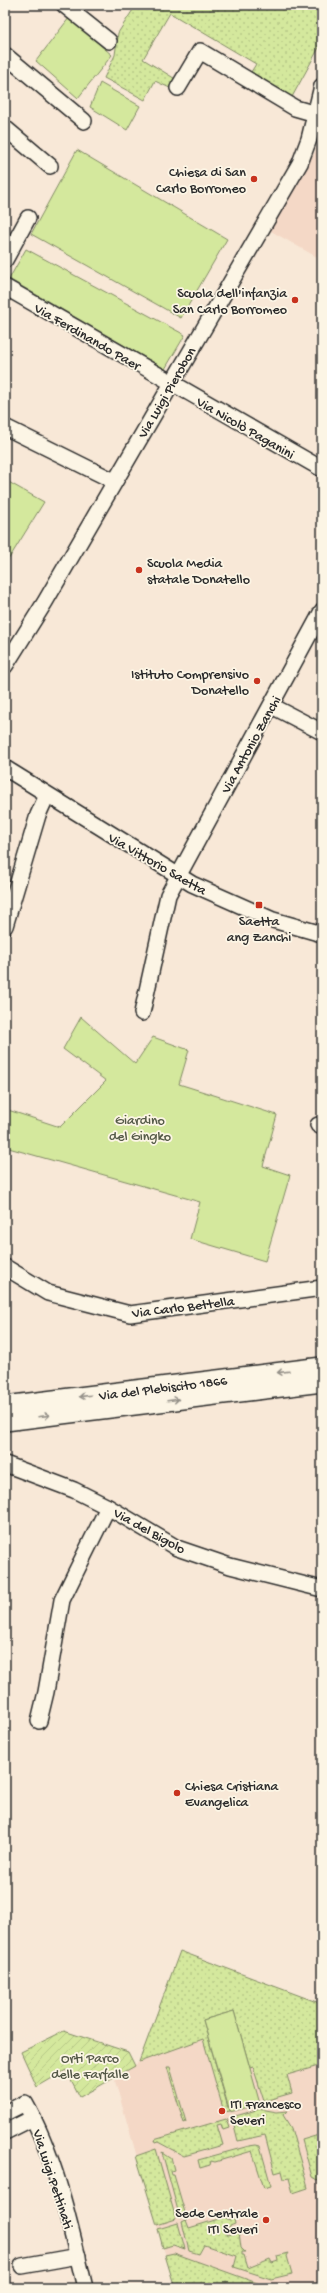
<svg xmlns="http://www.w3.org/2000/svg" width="327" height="2293" font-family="'Gochi Hand',sans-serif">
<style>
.built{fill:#f4d8c6}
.grass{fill:url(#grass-dots);stroke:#808a64}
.park{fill:#d4e89d;stroke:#808a64}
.garden{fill:url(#garden-furrows);stroke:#808a64}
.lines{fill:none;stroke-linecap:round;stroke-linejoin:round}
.minor-casing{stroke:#2b2b2b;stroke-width:18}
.major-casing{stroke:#2b2b2b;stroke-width:22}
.minor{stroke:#fcf5e5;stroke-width:15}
.major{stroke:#fcf5e5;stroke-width:19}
.oneway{stroke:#949088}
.poi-dot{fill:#c8321e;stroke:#fcf5e5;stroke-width:1.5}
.labels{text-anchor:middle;stroke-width:3.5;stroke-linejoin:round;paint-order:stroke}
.poi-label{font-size:14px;fill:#2b2b2b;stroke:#fcf5e5;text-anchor:end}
.street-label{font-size:14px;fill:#2b2b2b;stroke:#fcf5e5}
.park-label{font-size:14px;fill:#555a48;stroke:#fcf5e5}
</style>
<defs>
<pattern id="grass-dots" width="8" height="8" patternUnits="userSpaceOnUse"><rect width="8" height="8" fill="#d4e89d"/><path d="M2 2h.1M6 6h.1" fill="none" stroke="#b6c787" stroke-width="1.8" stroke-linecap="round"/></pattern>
<pattern id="garden-furrows" width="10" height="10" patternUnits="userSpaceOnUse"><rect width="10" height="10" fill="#d4e89d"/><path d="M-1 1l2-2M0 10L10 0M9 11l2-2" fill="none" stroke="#b6c787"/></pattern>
</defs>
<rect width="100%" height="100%" fill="#f8e8d7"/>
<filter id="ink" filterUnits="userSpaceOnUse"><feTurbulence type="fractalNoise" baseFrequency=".025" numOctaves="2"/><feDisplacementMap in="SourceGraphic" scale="8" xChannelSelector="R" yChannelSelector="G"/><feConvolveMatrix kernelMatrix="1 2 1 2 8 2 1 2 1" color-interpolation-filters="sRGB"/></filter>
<g filter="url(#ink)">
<g class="built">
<path d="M322,140V260L269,230Z"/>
<path d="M180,1951L322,2004V2288H175L115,2081L139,2062Z"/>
</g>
<g class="grass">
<path d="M136,5H322V42L292,97L251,72L256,64L170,13L143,59L177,80L172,89L155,81L145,100L104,78L115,55L118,33Z"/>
<path d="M180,1951L322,2004V2065L287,2075L292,2093L264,2101L253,2067L250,2068L234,2011L203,2020L229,2111L224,2112L203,2039L139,2062Z"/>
<path d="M167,2067H170L186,2122L184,2123Z"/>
<path d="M260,2109L277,2112L287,2111L283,2115L291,2128L308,2188L293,2193L289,2178L284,2179L282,2171L275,2173L265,2135L238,2141L232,2117Z"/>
<path d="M226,2119L229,2128L223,2130L221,2124L217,2125L223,2145L184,2156L158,2142L155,2143L154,2140Z"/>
<path d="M322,2134V2183L312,2177L302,2140Z"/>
<path d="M256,2145L260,2146L271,2186L264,2188L252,2151L215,2162L211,2161L210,2165L200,2168L198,2160L249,2146Z"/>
<path d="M156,2149L176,2219L157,2225L136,2156Z"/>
<path d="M162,2152L171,2158L174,2170L171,2171L172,2175H174L186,2216L180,2218Z"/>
<path d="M233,2215L235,2224L225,2228L228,2235L239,2232L241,2248L245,2252H242V2255H244L248,2268L270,2259L272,2263L278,2261L277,2256L289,2253L287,2256L292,2274L271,2279L234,2267L237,2256L204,2245L199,2254L189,2251L182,2222L186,2220L189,2228L225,2217L230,2221Z"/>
<path d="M178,2223L185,2249L173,2245L163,2248L158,2229Z"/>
<path d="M174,2253L271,2288H175L165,2255Z"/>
</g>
<g class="park">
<path d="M69,18L112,55L78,98L36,61Z"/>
<path d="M100,83L140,106L127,130L90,107Z"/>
<path d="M77,150L227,239L181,318L31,234Z"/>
<path d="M26,249L185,335L165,369L9,279Z"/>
<path d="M5,480L44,502L5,565Z"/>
<path d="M81,1017L135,1064L153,1037L189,1050L179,1084L277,1115L263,1166L290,1175L265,1261L190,1239L200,1202L5,1147V1109L60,1127L106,1081L63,1049Z"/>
<path d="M234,2011L260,2104L230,2112L203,2020Z"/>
</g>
<path class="garden" d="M64,2031L128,2052L135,2066L80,2097L66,2070L37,2087L21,2052Z"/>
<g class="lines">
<defs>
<g id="minor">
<path d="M64,5L109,41"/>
<path d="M5,55L84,121"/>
<path d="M178,88L200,51L295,108L316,114"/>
<path d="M5,128L50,166"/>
<path d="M5,260L28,218"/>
<path d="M5,287L322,469"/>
<path d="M5,427L114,481"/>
<path d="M5,666L45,602L300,163L309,139L322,86"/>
<path d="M272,706L322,732"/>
<path d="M5,768L192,884L273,920L322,934"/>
<path d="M5,926L38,815L47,795"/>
<path d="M142,1013L168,895L322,611"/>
<path d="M318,1125L322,1127"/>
<path d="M5,1267L48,1293L130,1314L322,1288"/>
<path d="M5,1464L74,1490L108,1507L177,1548L230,1566L322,1589"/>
<path d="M39,1721L46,1692L62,1600L108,1507"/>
<path d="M5,2113L25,2103C56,2157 71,2228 85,2288"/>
<path d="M5,2132L33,2118"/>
<path d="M22,2266L78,2256"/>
</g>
<g id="major">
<path d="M5,1406L322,1367"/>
<path d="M5,1421L322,1382"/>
</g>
</defs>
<use href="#minor" class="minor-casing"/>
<use href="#major" class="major-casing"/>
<use href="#minor" class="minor"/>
<use href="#major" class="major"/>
</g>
<defs><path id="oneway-shaft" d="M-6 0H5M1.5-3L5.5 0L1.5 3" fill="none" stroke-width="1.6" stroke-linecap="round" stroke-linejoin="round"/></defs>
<g class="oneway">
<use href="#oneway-shaft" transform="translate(283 1372) rotate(173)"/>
<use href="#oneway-shaft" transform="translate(85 1396) rotate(173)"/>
<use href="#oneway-shaft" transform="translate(173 1400) rotate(-7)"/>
<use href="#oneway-shaft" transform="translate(44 1416) rotate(-7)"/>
</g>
</g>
<g class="poi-dot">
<circle cx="254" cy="179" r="4"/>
<circle cx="295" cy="300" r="4"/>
<circle cx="139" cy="570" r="4"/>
<circle cx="257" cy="681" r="4"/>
<rect x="255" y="901" width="8" height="8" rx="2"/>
<circle cx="177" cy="1793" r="4"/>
<circle cx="222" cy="2111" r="4"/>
<circle cx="266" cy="2220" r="4"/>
</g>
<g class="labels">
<g class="poi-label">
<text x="246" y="176">Chiesa di San<tspan x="246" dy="16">Carlo Borromeo</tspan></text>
<text x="287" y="297">Scuola dell'infanzia<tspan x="287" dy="16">San Carlo Borromeo</tspan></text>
<text x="147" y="567" text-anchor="start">Scuola Media<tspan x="147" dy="16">statale Donatello</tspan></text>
<text x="249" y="678">Istituto Comprensivo<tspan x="249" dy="16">Donatello</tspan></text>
<text x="259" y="925" text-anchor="middle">Saetta<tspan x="259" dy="16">ang Zanchi</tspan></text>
<text x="185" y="1790" text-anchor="start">Chiesa Cristiana<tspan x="185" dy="16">Evangelica</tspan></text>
<text x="230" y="2108" text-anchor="start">ITI Francesco<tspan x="230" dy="16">Severi</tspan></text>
<text x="258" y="2217">Sede Centrale<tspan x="258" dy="16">ITI Severi</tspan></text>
</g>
<g class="street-label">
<text transform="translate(88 336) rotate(30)" y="5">Via Ferdinando Paer</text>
<text transform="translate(166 392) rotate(-60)" y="5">Via Luigi Pierobon</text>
<text transform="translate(246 427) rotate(30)" y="5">Via Nicolò Paganini</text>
<text transform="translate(250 744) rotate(-61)" y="5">Via Antonio Zanchi</text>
<text transform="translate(158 863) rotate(30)" y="5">Via Vittorio Saetta</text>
<text transform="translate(183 1306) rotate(-7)" y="5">Via Carlo Bettella</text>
<text transform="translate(163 1387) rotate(-7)" y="5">Via del Plebiscito 1866</text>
<text transform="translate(150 1530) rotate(29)" y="5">Via del Bigolo</text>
<text transform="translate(54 2179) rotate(72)" y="5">Via Luigi Pettinati</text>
</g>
<g class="park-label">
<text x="140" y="1124">Giardino<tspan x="140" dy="16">del Gingko</tspan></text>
<text x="90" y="2062">Orti Parco<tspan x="90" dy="16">delle Farfalle</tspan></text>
</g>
</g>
<rect width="327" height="2293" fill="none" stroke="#fcf5e5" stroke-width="20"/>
<rect x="10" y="10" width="307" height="2273" fill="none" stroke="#2b2b2b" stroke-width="1.5" filter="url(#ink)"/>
</svg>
